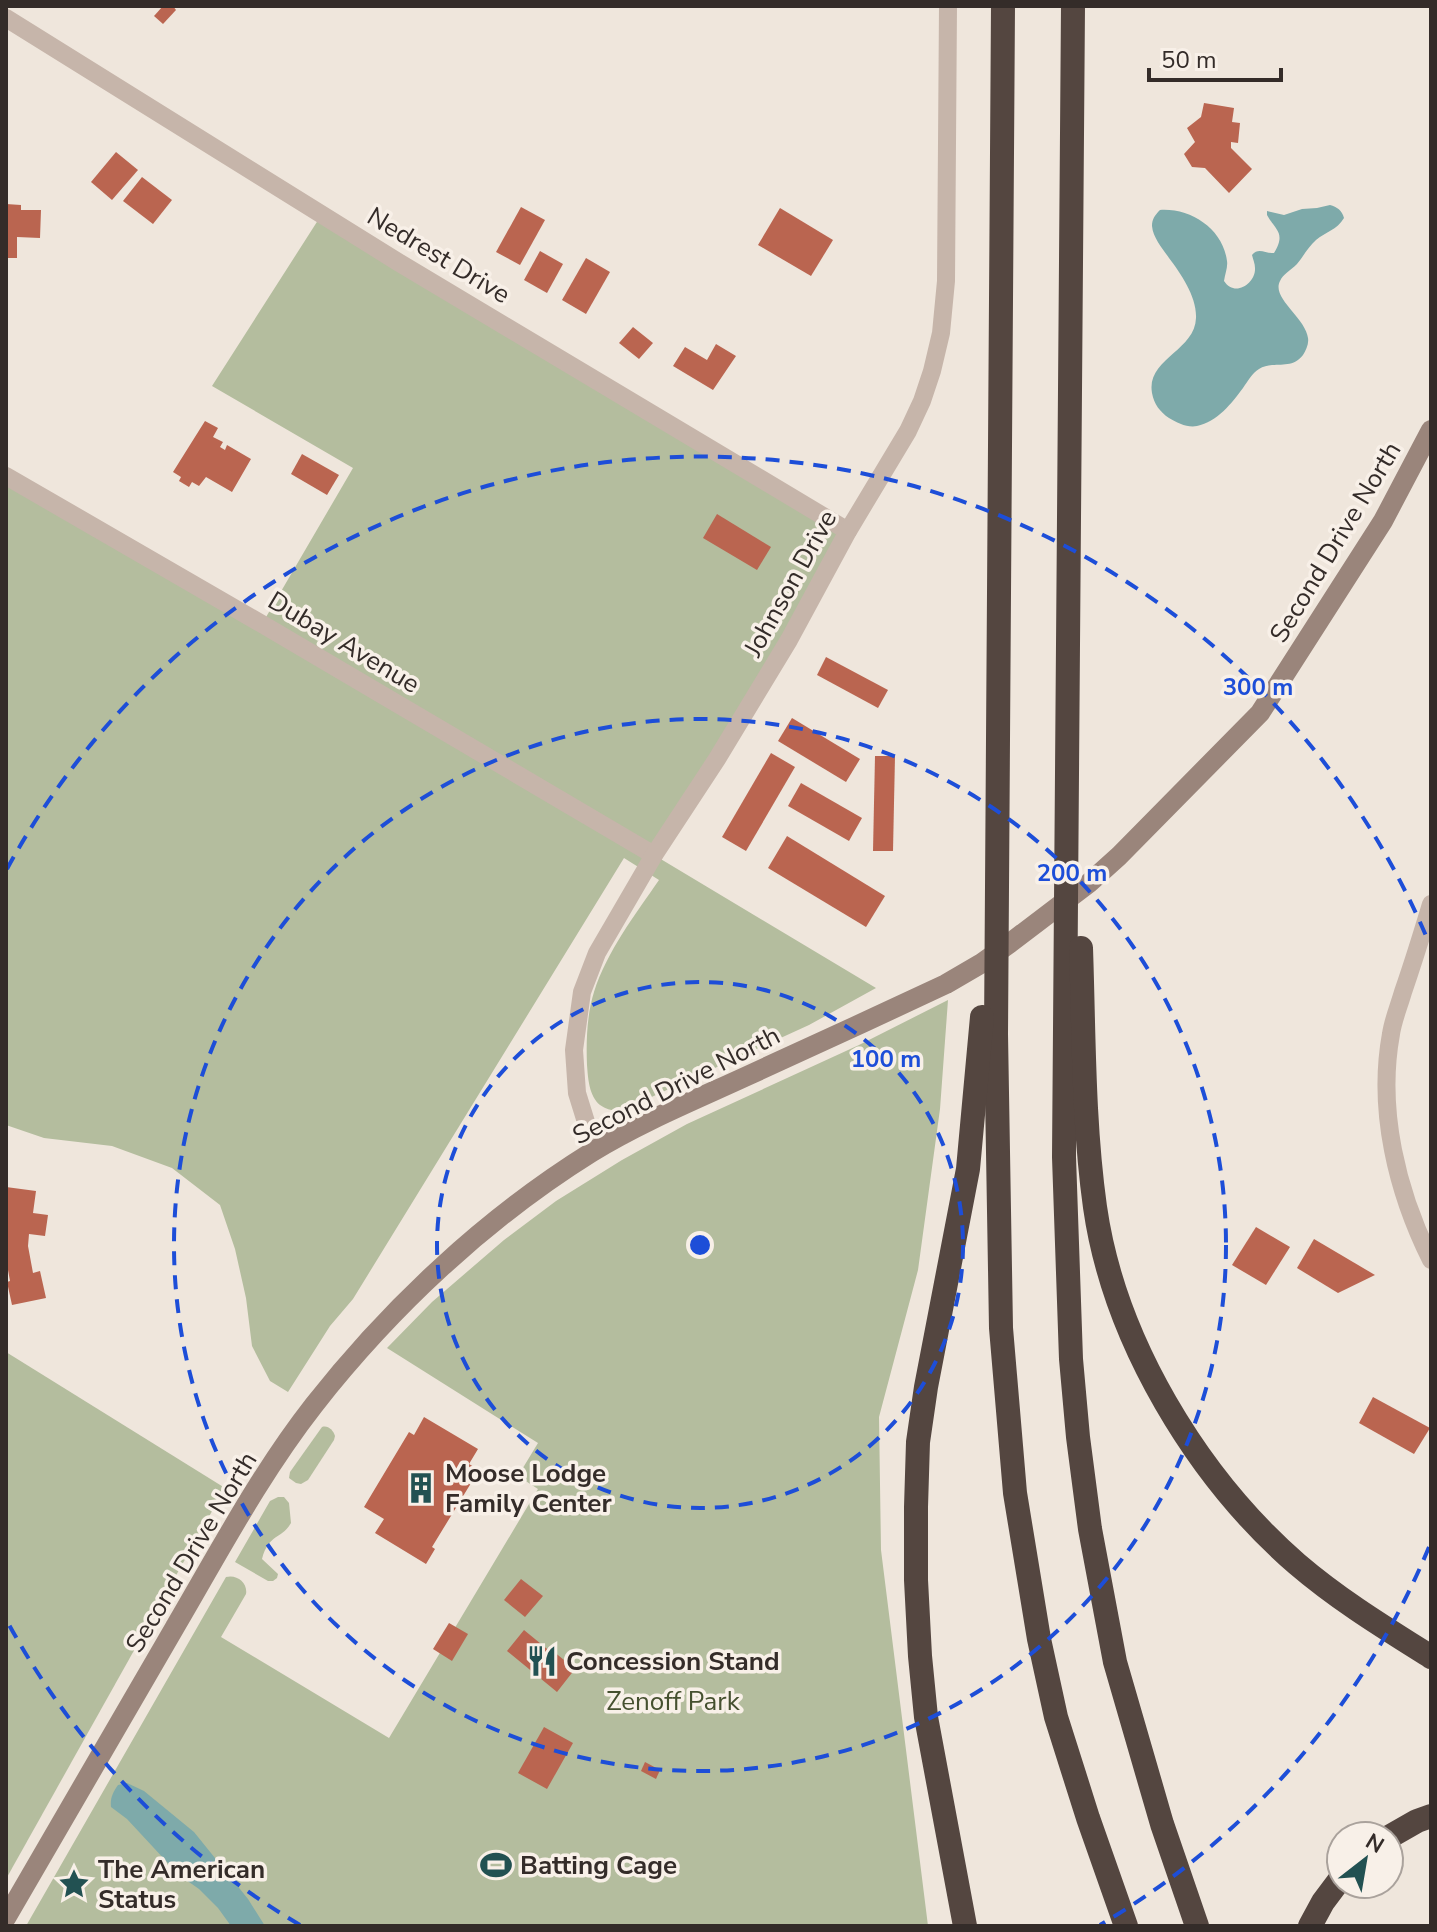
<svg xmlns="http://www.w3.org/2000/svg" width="1437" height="1932" font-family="'Nunito Sans',sans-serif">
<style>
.green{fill:#b4bd9e}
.water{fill:#7eaaaa}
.building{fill:#ba6550}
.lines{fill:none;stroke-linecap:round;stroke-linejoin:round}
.street{stroke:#c6b5aa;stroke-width:18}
.secondary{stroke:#9a857b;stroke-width:20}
.highway{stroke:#544640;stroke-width:24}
.ring{fill:none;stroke:#1d4ed8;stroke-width:4;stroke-dasharray:14 10}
.labels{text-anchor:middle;stroke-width:7;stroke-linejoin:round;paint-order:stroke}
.street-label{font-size:26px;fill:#342c29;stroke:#f8f0e8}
.poi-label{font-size:26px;font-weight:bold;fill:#342c29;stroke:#f8f0e8;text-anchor:start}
.park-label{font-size:26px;fill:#45502f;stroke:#f8f0e8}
.centre{fill:#1d4ed8;stroke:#f8f0e8;stroke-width:4}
.ring-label{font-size:24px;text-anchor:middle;font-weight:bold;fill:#1d4ed8;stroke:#f8f0e8;stroke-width:7;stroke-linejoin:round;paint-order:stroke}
</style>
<rect width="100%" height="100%" fill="#efe6dc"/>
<g class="green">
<path d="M322,214L848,531L654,855L876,988L809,1025L645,1100C631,1109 615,1116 600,1105C589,1096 588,1078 587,1065C586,1041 587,1014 594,992C607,951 635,915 659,880L624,858L353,1299L330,1326L288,1392L270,1381L252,1346L246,1298L235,1249L220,1205L172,1168L112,1146L44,1138L6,1125V476L262,624L353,468L212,386Z"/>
<path d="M948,1000L940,1109L918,1270L879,1417L881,1550L928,1926H26L226,1577C237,1574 248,1583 246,1594L221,1637L389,1738L538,1489L518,1476L538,1443L387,1348L432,1302L504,1240L556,1201L622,1160L687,1124L859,1045Z"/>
<path d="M6,1352L225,1488L6,1879Z"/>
<path d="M322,1427C328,1425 333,1430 335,1436L334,1440L308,1480L301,1484L296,1483L289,1478L290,1472Z"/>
<path d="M278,1497H284L289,1503L291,1523C281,1540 269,1533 262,1559L278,1574L277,1578L273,1581H268L235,1562L270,1501Z"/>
</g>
<g class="water">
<path d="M1330,205C1337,207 1342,210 1344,218C1337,230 1325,232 1316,240C1308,247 1303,257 1297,264C1291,270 1283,274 1280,281C1271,298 1306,318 1308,338C1309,344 1306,350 1303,355C1291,371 1273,360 1259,369C1252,373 1248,381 1243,388C1232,403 1217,422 1197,426C1188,428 1177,423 1169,418C1160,412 1154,404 1152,393C1146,359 1195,351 1196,318C1197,297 1181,274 1169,258C1163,249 1153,238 1152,226C1152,219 1155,215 1160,210C1191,208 1223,229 1227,261C1228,267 1225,274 1224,281C1235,298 1256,283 1255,268C1255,264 1253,259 1252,255C1259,247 1265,254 1274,253C1286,233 1276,231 1267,215V211L1284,215L1302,209L1317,208Z"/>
<path d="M127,1783L144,1791L194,1832L248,1899L265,1926H231L218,1908L199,1889L179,1875L127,1819L111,1807C110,1798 113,1792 118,1785Z"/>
</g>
<g class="building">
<path d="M163,6H173L176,10L163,24L154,16Z"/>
<path d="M1204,103L1234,108L1232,122L1240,123L1238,143L1231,142V148L1252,169L1229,193L1205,168L1192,167L1184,154L1195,142L1187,128L1201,117Z"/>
<path d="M116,152L138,170L112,200L91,182Z"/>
<path d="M142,177L172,200L153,224L123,201Z"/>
<path d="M6,204L21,205V210H41L40,238L17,237V258H6Z"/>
<path d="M521,207L545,220L520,265L496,252Z"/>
<path d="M780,208L833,240L811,276L758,245Z"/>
<path d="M540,251L563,264L547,293L524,280Z"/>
<path d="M586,258L610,272L586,314L562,300Z"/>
<path d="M633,327L653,343L639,359L619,343Z"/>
<path d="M716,344L736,356L713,390L673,366L685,347L707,360Z"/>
<path d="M205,421L218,428L213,437L223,442L220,447L225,450L227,445L251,459L232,492L206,477L199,486L192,482L189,487L179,481L181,477L173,472Z"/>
<path d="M302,454L339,475L327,495L291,474Z"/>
<path d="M717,514L771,547L757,570L703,538Z"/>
<path d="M826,657L888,690L878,708L817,675Z"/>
<path d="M792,718L860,759L846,782L778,741Z"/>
<path d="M771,753L795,767L746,851L722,837Z"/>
<path d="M875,756H895L893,851H873Z"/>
<path d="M801,783L862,818L849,841L788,806Z"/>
<path d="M787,836L885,896L866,927L768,868Z"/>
<path d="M6,1187L36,1191L33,1213L48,1215L45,1236L29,1234L28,1246L33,1273L40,1271L46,1298L12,1305L7,1282L10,1281L8,1270L6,1271V1246L8,1245V1242L6,1241Z"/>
<path d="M1256,1227L1290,1247L1266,1285L1232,1265Z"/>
<path d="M1314,1239L1375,1275L1338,1293L1297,1268Z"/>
<path d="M1373,1397L1430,1428L1414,1454L1359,1423Z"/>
<path d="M424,1417L478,1449L469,1464L479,1470L432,1547L435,1549L426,1564L375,1533L384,1519L364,1507L409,1432L414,1435Z"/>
<path d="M521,1579L543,1596L525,1617L504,1600Z"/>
<path d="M449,1623L468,1634L452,1661L433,1649Z"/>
<path d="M524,1630L552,1653L553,1651L575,1669L557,1692L507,1651Z"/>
<path d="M544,1727L573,1743L547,1789L518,1773Z"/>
<path d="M645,1762L660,1770L656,1779L641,1771Z"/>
</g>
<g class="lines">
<g class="street">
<path d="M6,18L398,262L848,531"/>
<path d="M6,476L262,624L654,855"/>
<path d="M1431,904C1422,934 1413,963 1403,992C1399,1006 1393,1020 1391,1034C1377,1110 1397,1192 1431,1260"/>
<path d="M595,1151L577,1093L574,1050L582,992L597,953L654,855L717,759L789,640L848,531L908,431L922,401L932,371L941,333L946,281L948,6"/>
</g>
<path class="secondary" d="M6,1918C63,1821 119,1724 175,1627C219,1552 260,1474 314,1405C391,1307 486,1218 592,1152C641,1122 695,1100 747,1076C813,1046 880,1015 946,984L982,963L1010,943L1089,883L1119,856L1260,713L1383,521L1431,430"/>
<g class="highway">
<path d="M1003,6L996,1034L1001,1328L1015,1493L1039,1639L1056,1717L1088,1818L1126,1926"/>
<path d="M1073,6L1064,1157L1071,1359L1078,1437L1090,1529L1115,1662L1162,1824L1197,1926"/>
<path d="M1081,948C1084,1034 1083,1121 1095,1207C1114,1340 1197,1477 1297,1564C1339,1600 1385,1628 1431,1657"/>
<path d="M1389,1837L1417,1821L1431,1816"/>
<path d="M965,1926L926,1717L920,1656L916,1580V1507L918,1442L926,1387L968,1169L982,1017"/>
<path d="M1310,1926L1323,1902L1341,1878"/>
</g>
</g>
<g class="ring">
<circle cx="700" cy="1245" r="263"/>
<circle cx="700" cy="1245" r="526"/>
<path d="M1429 1547A789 789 0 0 1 1100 1925M300 1925A789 789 0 0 1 7 1621M7 869A789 789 0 0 1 1429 943"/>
</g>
<defs>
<symbol id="building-bare" viewBox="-9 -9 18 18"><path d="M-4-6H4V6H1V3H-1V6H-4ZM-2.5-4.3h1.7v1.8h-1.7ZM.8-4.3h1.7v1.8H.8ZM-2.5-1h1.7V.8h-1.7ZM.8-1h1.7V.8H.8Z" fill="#225152" stroke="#f8f0e8" stroke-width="2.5" paint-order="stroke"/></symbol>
<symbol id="restaurant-bare" viewBox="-9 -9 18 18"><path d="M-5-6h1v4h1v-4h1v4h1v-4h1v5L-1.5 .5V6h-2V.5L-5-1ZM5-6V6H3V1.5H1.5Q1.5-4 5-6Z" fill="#225152" stroke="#f8f0e8" stroke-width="2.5" paint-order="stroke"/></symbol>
<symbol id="stadium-bare" viewBox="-9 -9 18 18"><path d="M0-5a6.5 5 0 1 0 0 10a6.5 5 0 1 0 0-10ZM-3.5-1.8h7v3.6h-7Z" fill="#225152" stroke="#f8f0e8" stroke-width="2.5" paint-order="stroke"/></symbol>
<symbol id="sight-bare" viewBox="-9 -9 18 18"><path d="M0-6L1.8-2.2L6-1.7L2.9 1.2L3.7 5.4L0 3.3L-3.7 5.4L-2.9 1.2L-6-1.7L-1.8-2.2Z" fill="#225152" stroke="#f8f0e8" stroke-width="2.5" paint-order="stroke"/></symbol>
</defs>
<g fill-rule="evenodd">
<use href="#building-bare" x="399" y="1466" width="44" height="44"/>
<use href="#restaurant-bare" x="520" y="1639" width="44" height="44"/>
<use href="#stadium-bare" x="474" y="1843" width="44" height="44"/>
<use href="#sight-bare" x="52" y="1862" width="44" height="44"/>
</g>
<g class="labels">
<g class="street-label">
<text transform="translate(439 255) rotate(31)" y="9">Nedrest Drive</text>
<text transform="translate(1335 542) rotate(-59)" y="9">Second Drive North</text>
<text transform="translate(790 583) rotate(-61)" y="9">Johnson Drive</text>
<text transform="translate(344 642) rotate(31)" y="9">Dubay Avenue</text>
<text transform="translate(676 1085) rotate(-27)" y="9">Second Drive North</text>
<text transform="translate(191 1552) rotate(-59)" y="9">Second Drive North</text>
</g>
<g class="poi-label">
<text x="445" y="1482">Moose Lodge<tspan x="445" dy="30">Family Center</tspan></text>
<text x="566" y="1670">Concession Stand</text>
<text x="520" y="1874">Batting Cage</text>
<text x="98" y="1878">The American<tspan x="98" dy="30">Status</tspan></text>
</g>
<g class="park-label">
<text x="673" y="1710">Zenoff Park</text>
</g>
</g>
<circle cx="700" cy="1245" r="12" class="centre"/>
<g class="ring-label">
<text x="1258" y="695">300 m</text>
<text x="1072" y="881">200 m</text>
<text x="886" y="1067">100 m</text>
</g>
<rect width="1437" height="1932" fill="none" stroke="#342c29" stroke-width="16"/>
<g transform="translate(1365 1860) rotate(31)"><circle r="38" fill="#f8f0e8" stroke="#aaa29c" stroke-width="2"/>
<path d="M0-6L14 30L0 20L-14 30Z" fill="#225152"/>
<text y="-12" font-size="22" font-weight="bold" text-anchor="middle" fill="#342c29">N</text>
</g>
<path d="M1149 68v12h132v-12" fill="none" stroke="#342c29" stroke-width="4"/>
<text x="1161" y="68" font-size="24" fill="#342c29" stroke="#f8f0e8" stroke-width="6" paint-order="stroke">50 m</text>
</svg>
